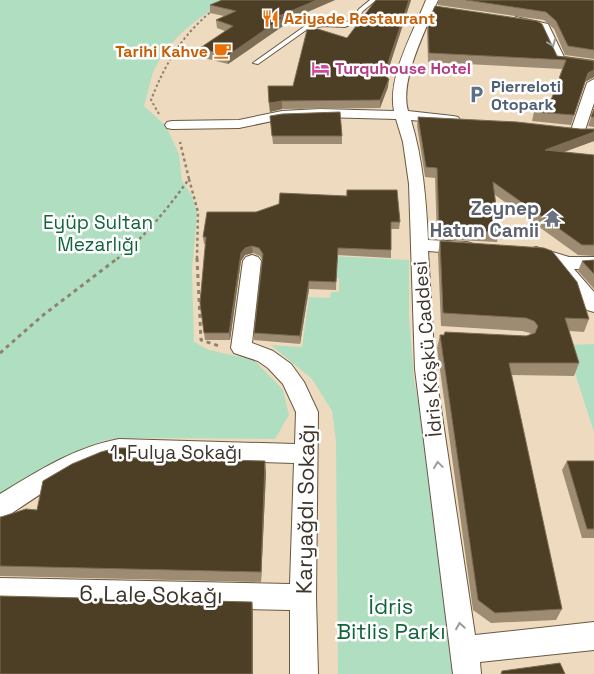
<svg xmlns="http://www.w3.org/2000/svg" width="594" height="674" font-family="'Space Grotesk',sans-serif">
<style>
.green{fill:#b0dec0}
.lines{fill:none;stroke-linecap:round;stroke-linejoin:round}
.service-casing{stroke:#695941;stroke-width:2}
.minor-casing{stroke:#695941;stroke-width:2}
.path-far2{stroke:#8f826f;stroke-width:2;stroke-dasharray:2.5 2.5;stroke-linecap:butt}
.path-far1{stroke:#8f826f;stroke-width:2.5;stroke-dasharray:3 3;stroke-linecap:butt}
.path{stroke:#8f826f;stroke-width:3;stroke-dasharray:4 4;stroke-linecap:butt}
.service{fill:#fff;fill-rule:evenodd}
.minor{fill:#fff;fill-rule:evenodd}
.wall{fill:#9e8c72}
.shaded-wall{fill:#7d6d54}
.building{fill:#4d3e26;stroke:#7d6d54}
.oneway{stroke:#9e9a94}
.labels{text-anchor:middle;stroke-width:5;stroke-linejoin:round;paint-order:stroke}
.far-food-label{font-size:16px;font-weight:bold;fill:#c56008;stroke:#fff;text-anchor:start}
.far-hotel-label{font-size:16px;font-weight:bold;fill:#b23c85;stroke:#fff;text-anchor:start}
.far-service-label{font-size:16px;font-weight:bold;fill:#4e5e75;stroke:#fff;text-anchor:start}
.worship-label{font-size:19px;font-weight:bold;fill:#5b616d;stroke:#fff;text-anchor:end}
.park-label{font-size:19px;fill:#12643c;stroke:#fff}
.street-label{font-size:19px;fill:#3c3429;stroke:#fff}
.near-street-label{font-size:22px;fill:#3c3429;stroke:#fff}
.near-park-label{font-size:22px;fill:#12643c;stroke:#fff}
</style>
<rect width="100%" height="100%" fill="#eedbbf"/>
<g class="green">
<path d="M0,0H229C198,17 172,36 155,68C150,79 148,94 144,106L166,126L179,154L182,181L191,194L197,213L192,271L194,342L209,350L254,360L283,390L289,415L275,439L143,438L104,440L0,497Z"/>
<path d="M332,256L409,260V317L414,379L423,428L453,674H338L336,441L332,411L312,379L271,345L302,347L309,297L330,298L331,292H339V278L332,277Z"/>
<path d="M594,344V432L566,345Z"/>
</g>
<g class="lines">
<defs>
<path id="service" d="M370,0H376L363,11L356,22L345,27L324,26L309,28L258,64L253,63L305,26L324,22L344,23L352,20L359,9Z"/>
<g id="minor">
<path d="M426,0H438C426,30 399,80 408,111L453,116L458,117L460,120L458,123L453,124L411,120C423,160 426,199 428,240L467,242L473,244L476,248L473,252L467,254L428,251L435,369L475,635L594,622V650L480,662L481,674H453L415,369L409,184L403,142L396,119L320,117L282,119L239,128L172,129L167,128L165,125L167,122L172,121L239,120L282,111L320,109L394,111C387,77 414,31 426,0Z"/>
<path d="M516,17L548,24L564,57L594,61V69L555,63L539,30L512,23L510,21Z"/>
<path d="M594,79V103L584,133L582,136H572L570,133L587,83Z"/>
<path d="M536,247L569,257H594V269H574L594,292V312L587,310L551,264L530,257L527,253L530,249Z"/>
<path d="M252,255L258,257L261,261L252,343L273,351L291,364L304,382L318,412L316,597L318,674H290V610L0,604V578L290,584L294,463L119,457C78,466 43,493 9,515L0,518V494C38,471 75,447 119,439L295,444L296,412L283,384L268,368L258,361L234,353L231,348L243,261L246,257Z"/>
</g>
</defs>
<use href="#service" class="service-casing"/>
<use href="#minor" class="minor-casing"/>
<path class="path-far2" d="M159,114L151,100C165,64 182,35 212,11"/>
<g class="path-far1">
<path d="M189,179L198,212L197,259"/>
<path d="M117,259C145,237 168,208 189,179L180,142"/>
</g>
<g class="path">
<path d="M197,258L201,340L219,346"/>
<path d="M0,353L42,316L118,258"/>
</g>
<use href="#service" class="service"/>
<use href="#minor" class="minor"/>
</g>
<g class="wall">
<path d="M222,0H335L282,23L283,26L228,64L200,57V48L225,31L217,28L216,20L224,16L210,13V5Z"/>
<path d="M376,0H411L386,76L388,87L380,108L282,109L270,112L268,86H293L347,38Z"/>
<path d="M438,0H594V59L565,55L554,29L544,20L438,5Z"/>
<path d="M428,22L557,56L594,61V77L585,82L571,125L532,121L534,112L550,103L562,69L428,62L427,31Z"/>
<path d="M594,109V127L588,126Z"/>
<path d="M270,116L342,136V144H273Z"/>
<path d="M418,117L580,129H594V141L564,152L594,155V256L578,255L495,195L499,232L497,242L437,239L435,178L425,177L417,126Z"/>
<path d="M347,190L400,222L399,229H391V258L337,255L336,290L309,289L300,344L254,340V333L262,260L260,256L253,253L245,255L241,261L230,340H205L200,303L206,244H204L203,237L256,212L346,196Z"/>
<path d="M440,241L589,319L584,332L569,331L579,363L574,376L511,375L562,609L556,620L491,623L473,610L437,348L440,335L526,336L531,335L530,333L522,331L441,326L438,254Z"/>
<path d="M594,260V289L578,271L582,261Z"/>
<path d="M131,458L266,472L261,582L0,576V517H1L37,510Z"/>
<path d="M567,461H594V538H582L562,470Z"/>
</g>
<g class="shaded-wall">
<path d="M317,0H335L282,23L283,26L228,64L227,56L279,16Z"/>
<path d="M409,0H411L384,83V75Z"/>
<path d="M594,70V77L585,82L571,125L588,73Z"/>
<path d="M389,79L388,87L380,108V100Z"/>
<path d="M282,101V109L270,112L269,103Z"/>
<path d="M594,132V141L542,160L545,150Z"/>
<path d="M252,246L253,253L245,255L241,261L230,340L229,333L241,253L245,248Z"/>
<path d="M309,281V289L300,344V336Z"/>
<path d="M128,448L131,459L126,458Z"/>
<path d="M265,461L266,472L261,582V572Z"/>
<path d="M252,602L253,611V674H252Z"/>
</g>
<g class="building">
<path d="M222,0H317L279,16L282,18L227,56L200,48L233,26L216,20L236,11L210,5Z"/>
<path d="M376,0H409L384,75L389,79L380,100L282,101L269,103L268,86H293L308,26L347,38Z"/>
<path d="M466,0H594V50L568,46L556,21L546,12Z"/>
<path d="M435,6L537,21L542,24L557,56L594,61V70L588,73L574,115L534,112L550,103L566,60L429,53L428,22Z"/>
<path d="M594,109V117H591Z"/>
<path d="M340,112L342,136H272L270,116L282,114Z"/>
<path d="M418,117L517,122L580,129H594V132L545,150L594,155V245H582L493,182L499,232L439,229L437,168L426,167Z"/>
<path d="M347,190H397L400,222H391V250L338,248L336,282L309,281L300,336L254,333L263,254L259,248L252,246L245,248L241,253L229,333H204L200,303L206,237H203L207,212H256L279,204L280,193L347,196Z"/>
<path d="M440,241L544,248L552,251L577,282L589,319L565,318L579,363H509L562,609L495,613L478,600L440,335H444L445,332L526,336L535,333L538,326L534,321L526,318L443,313Z"/>
<path d="M594,260V274L582,261Z"/>
<path d="M116,448H128L126,458L265,461L261,572L0,566V517H1L26,509L37,510L43,481L72,464L101,452Z"/>
<path d="M567,461H594V529H587Z"/>
<path d="M0,596L252,602V674H0Z"/>
<path d="M560,663L565,674H501L502,671Z"/>
</g>
<defs><path id="oneway-chevron" d="M-2-3.5L2.5 0L-2 3.5" fill="none" stroke-width="1.6" stroke-linecap="round" stroke-linejoin="round" transform="scale(1.25)"/></defs>
<g class="oneway">
<use href="#oneway-chevron" transform="translate(552 43) rotate(68)"/>
<use href="#oneway-chevron" transform="translate(438 465) rotate(-98)"/>
<use href="#oneway-chevron" transform="translate(460 626) rotate(-99)"/>
</g>
<defs>
<symbol id="restaurant-bare" viewBox="-9 -9 18 18"><path d="M-5-6h1v4h1v-4h1v4h1v-4h1v5L-1.5 .5V6h-2V.5L-5-1ZM5-6V6H3V1.5H1.5Q1.5-4 5-6Z" fill="#e8710a" stroke="#fff" stroke-width="2.5" paint-order="stroke"/></symbol>
<symbol id="cafe-bare" viewBox="-9 -9 18 18"><path d="M-5.5-4.5H6V0H3Q3 3.5 0 3.5H-2.5Q-5.5 3.5-5.5 0ZM3-3.2v2h1.7v-2ZM-6 4.5H4V6H-6Z" fill="#e8710a" stroke="#fff" stroke-width="2.5" paint-order="stroke"/></symbol>
<symbol id="hotel-bare" viewBox="-9 -9 18 18"><path d="M-6-4.5h1.5V1H6V5H4.5V3h-9V5H-6ZM-4 0a1.8 1.8 0 1 1 3.6 0ZM.5 0V-2.5h3Q6-2.5 6 0Z" fill="#d1479c" stroke="#fff" stroke-width="2.5" paint-order="stroke"/></symbol>
<symbol id="parking-bare" viewBox="-9 -9 18 18"><path d="M-3.5-5.5H1a3.5 3.5 0 0 1 0 7H-1V5.5H-3.5ZM-1-3.4V-.6H.8a1.4 1.4 0 0 0 0-2.8Z" fill="#5c6f8a" stroke="#fff" stroke-width="2.5" paint-order="stroke"/></symbol>
<symbol id="temple-bare" viewBox="-9 -9 18 18"><path d="M0-6L5-2H3V0L6.5 2.5H4V6H1.5V3h-3V6H-4V2.5H-6.5L-3 0V-2H-5Z" fill="#6b7280" stroke="#fff" stroke-width="2.5" paint-order="stroke"/></symbol>
</defs>
<g fill-rule="evenodd">
<use href="#restaurant-bare" x="258" y="6" width="25" height="25"/>
<use href="#cafe-bare" x="210" y="38" width="25" height="25"/>
<use href="#hotel-bare" x="308" y="56" width="25" height="25"/>
<use href="#parking-bare" x="464" y="82" width="25" height="25"/>
<use href="#temple-bare" x="540" y="206" width="25" height="25"/>
</g>
<g class="labels">
<g class="far-food-label">
<text x="284" y="24">Aziyade Restaurant</text>
<text x="208" y="57" text-anchor="end">Tarihi Kahve</text>
</g>
<g class="far-hotel-label">
<text x="335" y="74">Turquhouse Hotel</text>
</g>
<g class="far-service-label">
<text x="491" y="92">Pierreloti<tspan x="491" dy="18">Otopark</tspan></text>
</g>
<g class="worship-label">
<text x="539" y="215">Zeynep<tspan x="539" dy="22">Hatun Camii</tspan></text>
</g>
<g class="park-label">
<text x="98" y="229">Eyüp Sultan<tspan x="98" dy="22">Mezarlığı</tspan></text>
</g>
<g class="street-label">
<text transform="translate(427 349) rotate(-95)" y="7">İdris Köşkü Caddesi</text>
<text x="176" y="459">1. Fulya Sokağı</text>
</g>
<g class="near-street-label">
<text transform="translate(305 509) rotate(-89)" y="8">Karyağdı Sokağı</text>
<text transform="translate(151 594) rotate(1)" y="8">6. Lale Sokağı</text>
</g>
<g class="near-park-label">
<text x="391" y="614">İdris<tspan x="391" dy="25">Bitlis Parkı</tspan></text>
</g>
</g>
</svg>
